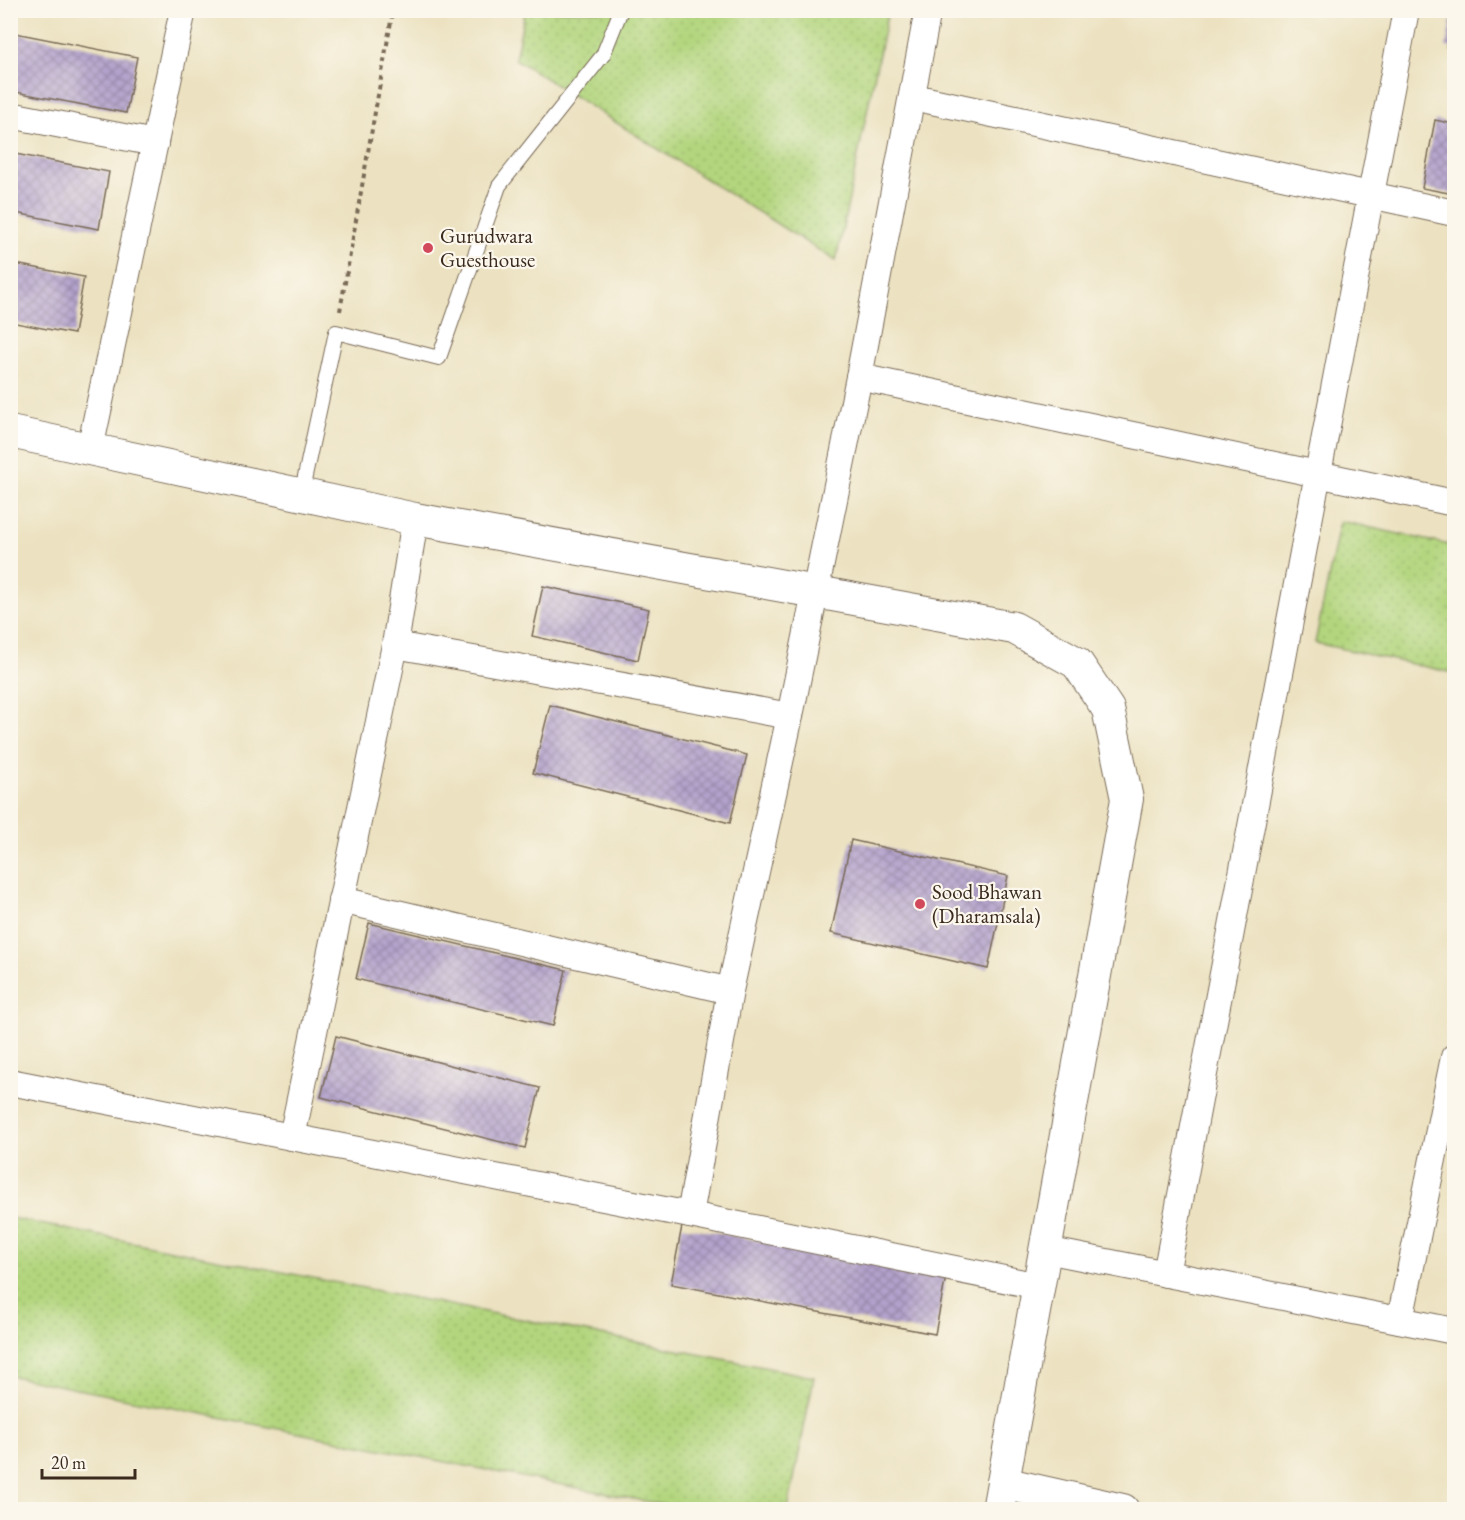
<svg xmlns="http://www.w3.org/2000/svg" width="1465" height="1520" font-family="'EB Garamond',serif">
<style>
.grass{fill:url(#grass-dots);stroke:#76804e;stroke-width:1.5}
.building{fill:url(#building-cross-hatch)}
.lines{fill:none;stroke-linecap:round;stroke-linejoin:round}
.service-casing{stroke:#796a57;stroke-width:16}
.minor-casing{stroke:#796a57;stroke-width:28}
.tertiary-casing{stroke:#796a57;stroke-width:34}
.path{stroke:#796a57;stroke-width:4;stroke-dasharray:4.5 4.5;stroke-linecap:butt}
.service{stroke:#fff;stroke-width:14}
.minor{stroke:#fff;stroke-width:26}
.tertiary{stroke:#fff;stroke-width:32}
.poi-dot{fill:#d1495b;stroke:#fbf7ec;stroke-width:2}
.labels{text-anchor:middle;stroke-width:4.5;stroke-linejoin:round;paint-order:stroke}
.poi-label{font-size:21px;fill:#3b2a1e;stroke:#fbf7ec;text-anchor:start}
</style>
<defs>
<pattern id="grass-dots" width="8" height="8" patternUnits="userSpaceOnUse" patternTransform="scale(1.5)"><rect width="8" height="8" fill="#b2d57d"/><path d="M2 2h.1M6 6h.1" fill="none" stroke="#9ab76c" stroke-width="1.8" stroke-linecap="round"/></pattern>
<pattern id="building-cross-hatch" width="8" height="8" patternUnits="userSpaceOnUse" patternTransform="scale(1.5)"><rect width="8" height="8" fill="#b3a2cc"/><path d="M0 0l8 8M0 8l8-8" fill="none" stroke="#9384a5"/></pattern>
</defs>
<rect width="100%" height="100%" fill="#fbf7ec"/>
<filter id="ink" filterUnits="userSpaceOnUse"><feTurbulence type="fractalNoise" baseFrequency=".0167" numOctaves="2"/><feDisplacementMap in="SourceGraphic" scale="12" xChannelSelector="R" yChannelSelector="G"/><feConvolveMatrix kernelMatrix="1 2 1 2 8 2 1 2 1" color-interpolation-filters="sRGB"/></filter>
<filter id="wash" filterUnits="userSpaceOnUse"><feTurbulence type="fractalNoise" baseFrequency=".008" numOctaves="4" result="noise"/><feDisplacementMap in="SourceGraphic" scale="24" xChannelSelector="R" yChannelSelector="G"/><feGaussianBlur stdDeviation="1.35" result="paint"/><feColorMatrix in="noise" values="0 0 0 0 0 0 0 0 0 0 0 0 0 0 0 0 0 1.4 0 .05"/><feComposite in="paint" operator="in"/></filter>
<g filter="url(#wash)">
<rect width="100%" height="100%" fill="#ece2c1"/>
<g class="grass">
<path d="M525,11H888L836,261L515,59Z"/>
<path d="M1340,521L1454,546V673L1315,643Z"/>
<path d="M10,1218L814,1377L788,1509H684L11,1376Z"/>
</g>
<g id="blocks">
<g class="building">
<path d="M1453,10H1454V48L1446,47Z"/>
<path d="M10,32L137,57L126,113L10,91Z"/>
<path d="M1435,120L1454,124V194L1422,188Z"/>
<path d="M10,153L109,172L99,229L10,212Z"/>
<path d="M10,263L84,277L74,334L10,322Z"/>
<path d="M543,586L649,609L638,660L532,636Z"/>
<path d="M550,705L747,755L730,823L533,773Z"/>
<path d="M851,840L1008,876L988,969L831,933Z"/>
<path d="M369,923L566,970L553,1026L356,979Z"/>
<path d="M336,1036L540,1088L525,1148L321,1097Z"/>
<path d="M682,1226L946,1276L935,1334L671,1284Z"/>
</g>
</g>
</g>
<g filter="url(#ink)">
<use href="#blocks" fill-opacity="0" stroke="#796a57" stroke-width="1.5"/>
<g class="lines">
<defs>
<path id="service" d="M301,495L336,332L439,358L499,186L603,55L621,10"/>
<g id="minor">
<path d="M913,97L1454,213"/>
<path d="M10,115L155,143"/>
<path d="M859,377L1454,503"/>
<path d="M90,449L183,10"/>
<path d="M395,645L790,716"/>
<path d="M341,900L730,991"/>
<path d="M10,1082L690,1215L1038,1286"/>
<path d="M292,1137L395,645L415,519"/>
<path d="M690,1215L730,991L790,716L859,377L928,10"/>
<path d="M1046,1250L1454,1331"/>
<path d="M1166,1274L1406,10"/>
<path d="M1400,1320L1454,1057"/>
</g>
<g id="tertiary">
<path d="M10,432L415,519L1014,628L1077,663L1108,709L1127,799L998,1510"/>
<path d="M1003,1483L1123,1510"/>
</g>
</defs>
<use href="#service" class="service-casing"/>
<use href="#minor" class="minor-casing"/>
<use href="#tertiary" class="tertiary-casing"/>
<path class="path" d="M340,311L393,10"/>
<use href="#service" class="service"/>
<use href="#minor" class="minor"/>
<use href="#tertiary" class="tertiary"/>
</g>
</g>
<g class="poi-dot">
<circle cx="428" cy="248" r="6"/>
<circle cx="920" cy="904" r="6"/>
</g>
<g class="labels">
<g class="poi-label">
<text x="440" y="243">Gurudwara<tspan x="440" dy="24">Guesthouse</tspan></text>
<text x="932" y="899">Sood Bhawan<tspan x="932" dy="24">(Dharamsala)</tspan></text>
</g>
</g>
<rect width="1465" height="1520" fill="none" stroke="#fbf7ec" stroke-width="36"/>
<path d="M42 1469v9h93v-9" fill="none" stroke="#3b2a1e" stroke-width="3"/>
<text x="51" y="1469" font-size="18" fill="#3b2a1e" stroke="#fbf7ec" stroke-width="4.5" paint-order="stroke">20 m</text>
</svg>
